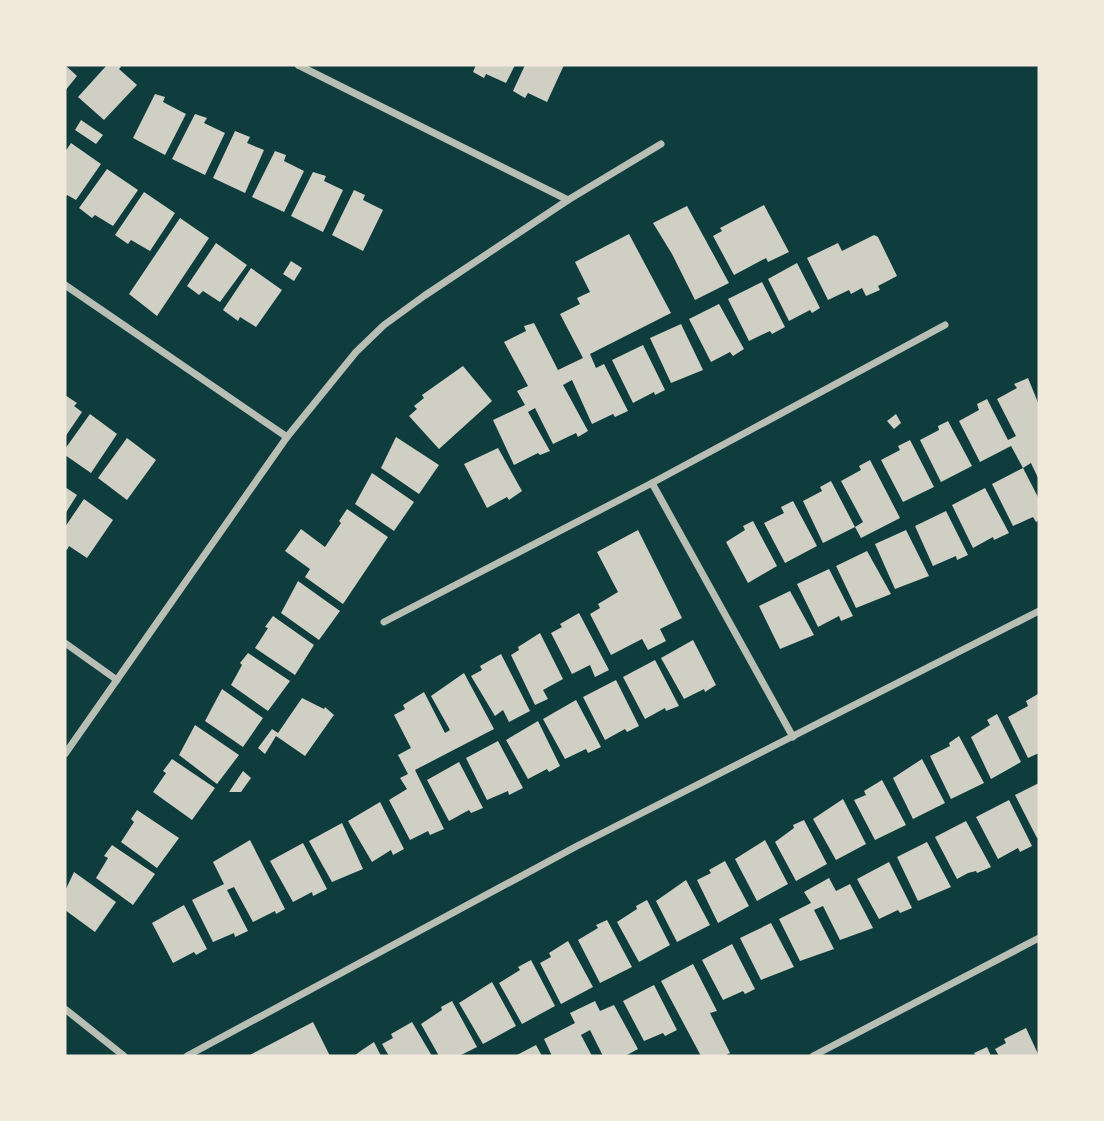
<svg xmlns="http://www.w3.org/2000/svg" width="1104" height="1121" font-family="'Space Grotesk',sans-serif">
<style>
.building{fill:#cfcfc3}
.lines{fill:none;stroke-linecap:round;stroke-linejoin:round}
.minor{stroke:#b8beb3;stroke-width:7}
</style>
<rect width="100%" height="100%" fill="#0f3d3e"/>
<g class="building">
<path d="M65,65L77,76L65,91Z"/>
<path d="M107,65H119L121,67L119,69L137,85L104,120L78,97Z"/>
<path d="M476,65H515L506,83L486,74L484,78L473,72Z"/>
<path d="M525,65H564L547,102L528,93L525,98L513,91Z"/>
<path d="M155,94L165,97L163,102L186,114L165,155L133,138Z"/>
<path d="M195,114L207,118L204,123L225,133L205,175L172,159Z"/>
<path d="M81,120L103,135L96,144L75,130Z"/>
<path d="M235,131L250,137L247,143L264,150L245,193L213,178Z"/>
<path d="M71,143L101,164L76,200L67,195L65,198V152Z"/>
<path d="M275,151L286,155L284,161L304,171L284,212L252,197Z"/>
<path d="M107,169L138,190L113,226L95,215L92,218L79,208Z"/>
<path d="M313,172L326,176L324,181L343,190L323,232L291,216Z"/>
<path d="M354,190L365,195L363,200L383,210L363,251L332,235Z"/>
<path d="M144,192L175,213L150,251L131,240L128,244L115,235Z"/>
<path d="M764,205L789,252L768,262L766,258L734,275L713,236L722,231L720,228Z"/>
<path d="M687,206L729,283L695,300L672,254L653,223Z"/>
<path d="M180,218L209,238L157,316L129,294Z"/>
<path d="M629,234L671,313L590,354L596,368L604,364L628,411L615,417L613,414L592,424L572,380L563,385L588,431L578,437L576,433L553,444L535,408L528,412L550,451L540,455L538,453L514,465L493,420L525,405L517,391L528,386L504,342L526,331L524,326L534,323L558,370L583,358L560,314L580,304L577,298L590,292L575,262Z"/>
<path d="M874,235L878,237L897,276L878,286L880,290L866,296L862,288L851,294L849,290L828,300L807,258L838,243L842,251Z"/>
<path d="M216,243L247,265L220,302L203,291L199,295L187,286Z"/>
<path d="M291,261L302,268L294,281L283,274Z"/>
<path d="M797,263L820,308L812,313L810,310L789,321L768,279Z"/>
<path d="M251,268L282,290L256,327L240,317L238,321L223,310Z"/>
<path d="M762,282L785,327L772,334L770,331L749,341L728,299Z"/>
<path d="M719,304L744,349L733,356L730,352L711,362L689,319Z"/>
<path d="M681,324L703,370L671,383L650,338Z"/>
<path d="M643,345L665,390L655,395L654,392L633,403L612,360Z"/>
<path d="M463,366L492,401L439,449L409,416L417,409L414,406L424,398L422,395Z"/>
<path d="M1028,378L1039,405V480L1031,463L1023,468L1039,499V520L1036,522L1033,517L1013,526L992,484L1023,468L1011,446L980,462L959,421L979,410L977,404L987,399L1008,440L1016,436L997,399L1017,388L1014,384Z"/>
<path d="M65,395L77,403L74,406L82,412L65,437Z"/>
<path d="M90,414L117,434L91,473L65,455V449Z"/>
<path d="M896,414L901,423L894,429L887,421Z"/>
<path d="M948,421L972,466L941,482L920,440L939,430L938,426Z"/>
<path d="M396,437L439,465L419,494L381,468Z"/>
<path d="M127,438L156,460L127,500L98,478Z"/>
<path d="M910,440L934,487L903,502L881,460L900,450L898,446Z"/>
<path d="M498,448L522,491L509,500L507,497L487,508L464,464Z"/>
<path d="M870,460L900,518L861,538L855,527L823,543L803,501L822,491L820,487L831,481L855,527L863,522L841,481L861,470L859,466Z"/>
<path d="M372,473L414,502L394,531L355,504Z"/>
<path d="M65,487L77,495L65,514Z"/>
<path d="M985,488L1009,533L994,540L993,537L973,548L952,505Z"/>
<path d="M84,499L113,520L87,558L69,546L67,550L65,549V527Z"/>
<path d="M793,501L817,546L785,563L764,523L784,513L781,507Z"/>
<path d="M347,509L388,537L343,604L305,577L310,569L285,551L301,529L325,547L341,523L339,521Z"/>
<path d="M946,511L968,555L957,560L956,556L933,566L915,526Z"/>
<path d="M753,521L777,566L748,583L726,542L745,530L743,526Z"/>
<path d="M638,530L682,618L660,629L666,641L648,650L642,639L611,655L590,614L600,608L598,604L618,592L597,552Z"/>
<path d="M906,530L929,576L895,589L875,544Z"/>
<path d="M867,551L891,594L856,608L836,566Z"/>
<path d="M829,569L853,616L841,621L839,616L818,627L797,584Z"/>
<path d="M298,581L340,611L319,640L281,613Z"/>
<path d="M790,591L814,635L780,649L759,606Z"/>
<path d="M579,613L609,670L595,677L590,665L572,674L551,633L562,627L560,624Z"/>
<path d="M273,616L314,645L295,675L255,648L268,628L265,627Z"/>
<path d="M540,633L563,679L543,690L548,699L535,705L511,655L519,650L518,647Z"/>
<path d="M693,640L716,685L705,692L704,689L684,699L661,658Z"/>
<path d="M248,653L290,681L268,711L231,685L242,665L240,663Z"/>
<path d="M501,654L530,711L509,722L503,710L495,716L471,676L482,670L480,666Z"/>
<path d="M655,660L679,706L666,711L665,708L645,719L623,677Z"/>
<path d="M464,673L494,729L415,770L444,829L430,835L428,831L410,840L389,800L407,789L400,778L408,774L398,755L411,748L394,715L405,709L403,705L424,692L445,733L450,730L431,696Z"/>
<path d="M616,680L639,726L627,732L625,729L605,740L583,697Z"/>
<path d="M222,689L263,718L243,747L205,721Z"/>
<path d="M1038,694L1039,753L1028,758L1008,717L1028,706L1026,701Z"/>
<path d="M302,698L324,709L325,707L334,715L331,719L305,756L276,736L265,754L258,748L272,729L278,733Z"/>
<path d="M576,700L601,747L588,753L586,749L565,759L543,719Z"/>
<path d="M997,714L1021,762L991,779L971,737L990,725L987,720Z"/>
<path d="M538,721L560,766L549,772L547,769L528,779L506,740Z"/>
<path d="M195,725L239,755L217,784L179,755Z"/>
<path d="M959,736L984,783L951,799L930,756L950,746L949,743Z"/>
<path d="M498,741L523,788L509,795L508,791L487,800L466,758Z"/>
<path d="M172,759L215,788L192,820L153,792L166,773L163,771Z"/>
<path d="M922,759L945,803L913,819L893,778Z"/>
<path d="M459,762L483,808L471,813L469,810L449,821L427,780Z"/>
<path d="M243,771L251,778L241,792H229Z"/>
<path d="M882,780L906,825L875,840L854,800L866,795L864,791Z"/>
<path d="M1039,783V837L1037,838L1015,795Z"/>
<path d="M843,799L866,844L836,860L813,819Z"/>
<path d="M1009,800L1032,846L1020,852L1018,848L998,859L976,817Z"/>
<path d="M380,802L404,849L393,855L391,850L372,862L348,821Z"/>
<path d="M137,810L179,838L157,868L121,842L134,822L131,819Z"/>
<path d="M804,820L827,864L796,881L775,842L794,828L793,825Z"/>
<path d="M966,821L991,867L977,873L976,871L968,873L957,879L935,837Z"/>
<path d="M342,823L363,869L332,882L309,841Z"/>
<path d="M250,840L285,909L276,914L275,911L253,922L234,887L227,890L248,931L235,937L234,933L213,942L192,900L224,884L213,862Z"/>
<path d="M765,840L788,884L757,901L735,859Z"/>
<path d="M927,842L951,887L918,901L897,857Z"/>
<path d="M303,843L327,889L313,896L312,892L293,902L270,861Z"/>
<path d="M112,845L155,874L133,905L96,878L108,858L104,856Z"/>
<path d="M725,861L749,906L718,923L697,880L711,873L709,870Z"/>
<path d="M889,862L912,908L900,913L898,910L879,919L857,879Z"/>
<path d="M74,872L116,902L95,932L65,910V891Z"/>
<path d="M829,878L836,891L850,884L873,928L840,940L823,906L814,910L834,949L800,961L779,919L811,903L804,892Z"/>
<path d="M686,880L710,925L677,942L656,901Z"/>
<path d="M647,900L670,945L639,962L617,922L637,909L636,906Z"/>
<path d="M184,905L207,949L196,955L194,952L173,963L152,923Z"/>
<path d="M607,920L632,967L600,983L578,940L598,928L596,925Z"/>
<path d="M771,923L794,967L761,980L740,938Z"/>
<path d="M568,941L593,987L561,1004L540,963L551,957L549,953Z"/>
<path d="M732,944L755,989L745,994L743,991L723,1000L702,960Z"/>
<path d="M531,960L555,1006L522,1024L499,983L520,970L518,967Z"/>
<path d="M693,964L717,1011L710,1013L730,1053L724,1056H701L661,981Z"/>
<path d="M492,982L516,1026L483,1044L459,1003Z"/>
<path d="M654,985L677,1030L665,1036L663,1033L644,1041L623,1001Z"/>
<path d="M452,1001L477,1047L459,1056H439L421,1024L442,1010L441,1007Z"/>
<path d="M595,1001L600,1011L614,1005L638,1049L625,1056H603L590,1030L581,1035L592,1056H552L544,1039L575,1023L570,1013Z"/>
<path d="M313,1022L330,1056H248Z"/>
<path d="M412,1022L432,1056H389L382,1044L393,1038L391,1034Z"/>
<path d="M1026,1028L1039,1056H999L995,1049L1006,1043L1004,1039Z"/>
<path d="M374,1042L381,1056H354L362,1050Z"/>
<path d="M536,1045L542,1056H515Z"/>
<path d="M987,1047L991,1056H976L974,1053Z"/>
</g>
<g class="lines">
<g class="minor">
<path d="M298,65L568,200"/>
<path d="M65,285L287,437"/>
<path d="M652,483L793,737"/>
<path d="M384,622L652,483L945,325"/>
<path d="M65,643L117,680"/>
<path d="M65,754L287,437L356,352L384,325L424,296L568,200L661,144"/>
<path d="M65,1009L124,1056"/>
<path d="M187,1056L577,846L1039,611"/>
<path d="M813,1056L1039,938"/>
</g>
</g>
<rect width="1104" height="1121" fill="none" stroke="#f1e9da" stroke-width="133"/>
</svg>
